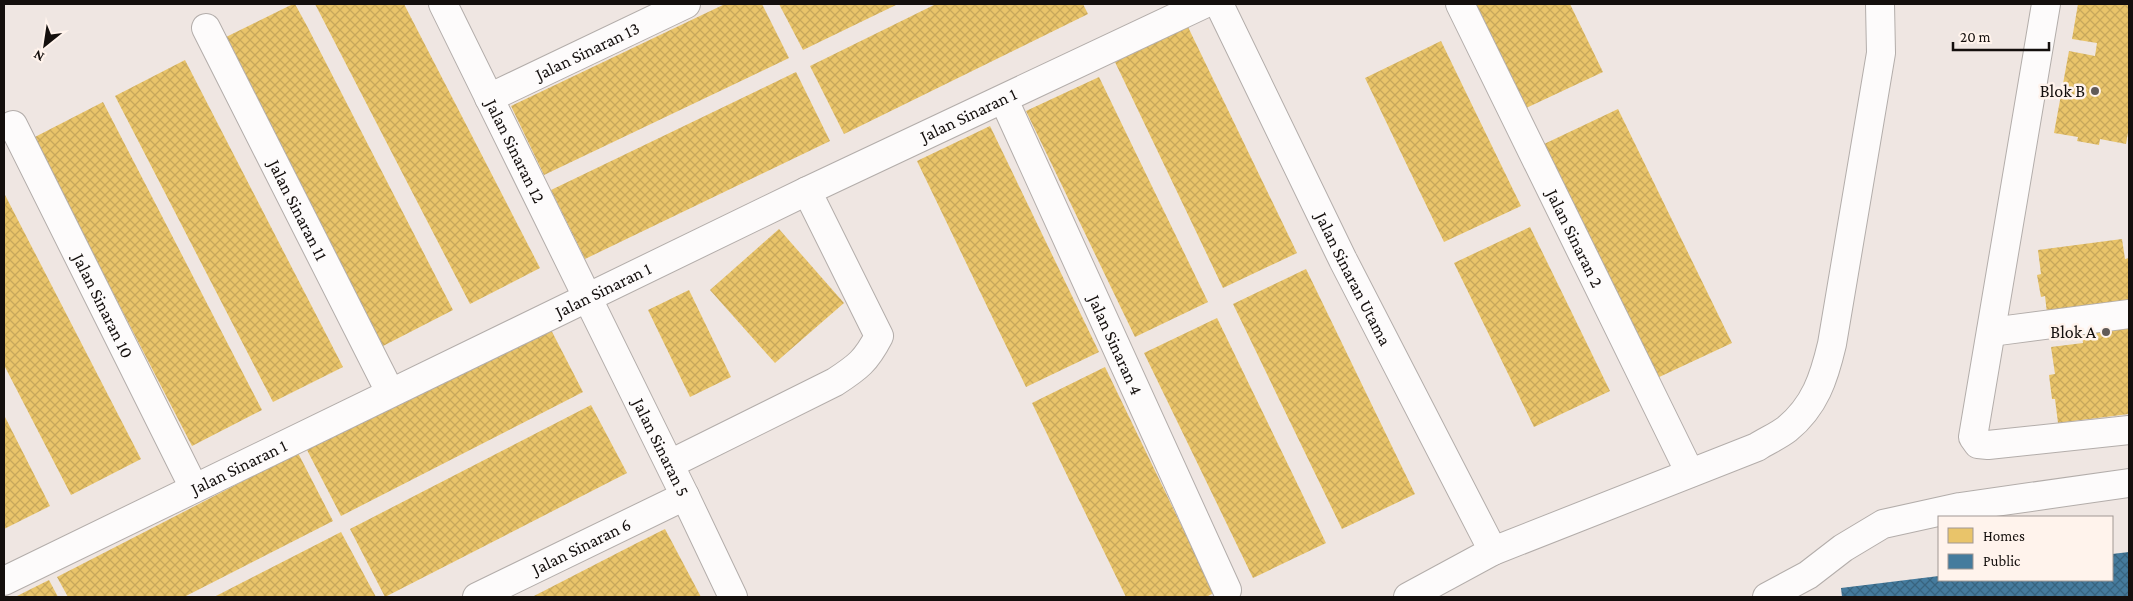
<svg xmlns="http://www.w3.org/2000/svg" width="2133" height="601" font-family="'Crimson Pro',serif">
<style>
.homes{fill:url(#homes-cross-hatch)}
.public{fill:url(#public-cross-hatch)}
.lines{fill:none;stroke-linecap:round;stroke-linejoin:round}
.minor-casing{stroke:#b3adaa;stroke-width:30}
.minor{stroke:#fdfbfb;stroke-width:28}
.poi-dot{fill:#615a58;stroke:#fff3ec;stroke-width:2}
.labels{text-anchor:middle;stroke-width:5;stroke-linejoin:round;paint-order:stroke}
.street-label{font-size:18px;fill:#140f0d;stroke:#fff3ec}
.poi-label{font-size:18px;fill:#140f0d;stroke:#fff3ec;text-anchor:end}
</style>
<defs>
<pattern id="homes-cross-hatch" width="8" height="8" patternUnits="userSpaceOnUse" patternTransform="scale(1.25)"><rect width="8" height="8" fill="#e9c46a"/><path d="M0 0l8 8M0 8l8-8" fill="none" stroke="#c7a75b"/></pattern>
<pattern id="public-cross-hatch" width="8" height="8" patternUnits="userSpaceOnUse" patternTransform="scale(1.25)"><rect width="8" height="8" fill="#457b9d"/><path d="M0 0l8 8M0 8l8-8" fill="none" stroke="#38637e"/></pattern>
</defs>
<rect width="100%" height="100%" fill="#efe6e2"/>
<g class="homes">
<path d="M293,4H295L307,26L453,310L383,346L224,38Z"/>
<path d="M315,4H404L540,268L470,304Z"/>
<path d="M725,4H762L789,58L544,175L511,106Z"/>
<path d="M779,4H898L803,50Z"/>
<path d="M936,4H1083L1088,14L844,134L810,66Z"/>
<path d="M1473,4H1570L1603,72L1524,109Z"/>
<path d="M2078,4H2129V127L2126,144L2100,139L2099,145L2077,141L2078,137L2054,133L2069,51L2095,56L2097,43L2072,39Z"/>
<path d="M1188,27L1297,253L1223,288L1115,62Z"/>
<path d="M1441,41L1521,206L1444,242L1365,78Z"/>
<path d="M185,60L343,367L273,402L115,96Z"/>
<path d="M796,72L830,141L585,259L551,190Z"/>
<path d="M1099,77L1208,302L1135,337L1026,111Z"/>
<path d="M103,102L262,410L192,446L33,138Z"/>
<path d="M1618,109L1732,343L1655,379L1542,145Z"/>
<path d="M990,126L1099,352L1026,387L917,161Z"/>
<path d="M4,193L141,459L71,495L4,365Z"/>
<path d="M1530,227L1610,391L1534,427L1454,263Z"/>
<path d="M779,229L844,303L775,363L710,290Z"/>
<path d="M2122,239L2125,259L2129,258V414L2058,423L2055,399H2052L2049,375L2055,374L2051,347L2083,343L2080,318L2048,322L2045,296L2041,297L2037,275L2041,274L2038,250Z"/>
<path d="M1306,269L1415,494L1342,529L1233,304Z"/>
<path d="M689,290L731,377L690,397L648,310Z"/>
<path d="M1217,318L1326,543L1253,578L1144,353Z"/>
<path d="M548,324L583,392L341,516L306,448Z"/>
<path d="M1105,367L1214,593L1206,597H1126L1032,403Z"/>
<path d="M591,405L627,473L385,597L350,529Z"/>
<path d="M4,415L50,506L4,529Z"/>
<path d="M298,453L333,521L184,597H68L57,577Z"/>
<path d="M665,529L701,597H532L635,544Z"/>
<path d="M341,532L376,597H214L251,578Z"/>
<path d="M49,580L58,597H15Z"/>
</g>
<path class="public" d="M2129,552V597H1842L1841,588L1939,576V580H2112V554Z"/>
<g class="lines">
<defs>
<g id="minor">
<path id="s1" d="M443,4L685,496L733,597"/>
<path id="s2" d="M1219,4L1343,260L1493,551"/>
<path id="s3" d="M1460,4L1690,473"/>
<path d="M2046,4L1973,437L1978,444L1988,445L2129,430"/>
<path id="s4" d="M206,28L390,392"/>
<path id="s5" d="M489,98L686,4"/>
<path id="s6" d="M1004,100L1227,590"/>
<path id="s7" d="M13,125L194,488"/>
<path d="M1991,332L2129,314"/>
<path d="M670,464L835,382C858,367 866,361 879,336L807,191"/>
<path id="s8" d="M4,581L807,191L1204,4"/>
<path id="s9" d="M477,597L685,496"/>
<path d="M1408,597L1493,551L1757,447C1766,441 1778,436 1787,429C1815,406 1824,378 1832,344L1881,53L1880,4"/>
<path d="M1767,597L1808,575L1843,548L1883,524L1960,507L2129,483"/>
</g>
</defs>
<use href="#minor" class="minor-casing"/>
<use href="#minor" class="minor"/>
</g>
<g class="poi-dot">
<circle cx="2095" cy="91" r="5"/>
<circle cx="2106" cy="332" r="5"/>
</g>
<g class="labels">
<g class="street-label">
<text dy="6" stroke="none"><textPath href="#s5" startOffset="109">Jalan Sinaran 13</textPath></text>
<text dy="6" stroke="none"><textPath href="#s8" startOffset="1071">Jalan Sinaran 1</textPath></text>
<text dy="6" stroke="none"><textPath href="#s1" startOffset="164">Jalan Sinaran 12</textPath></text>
<text dy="6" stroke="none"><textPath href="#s4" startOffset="204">Jalan Sinaran 11</textPath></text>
<text dy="6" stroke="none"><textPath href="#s3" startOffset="261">Jalan Sinaran 2</textPath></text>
<text dy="6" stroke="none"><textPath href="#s2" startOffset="306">Jalan Sinaran Utama</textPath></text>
<text dy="6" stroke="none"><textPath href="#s8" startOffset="666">Jalan Sinaran 1</textPath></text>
<text dy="6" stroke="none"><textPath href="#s7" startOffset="202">Jalan Sinaran 10</textPath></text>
<text dy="6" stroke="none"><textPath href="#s6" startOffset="269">Jalan Sinaran 4</textPath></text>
<text dy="6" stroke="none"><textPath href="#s1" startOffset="494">Jalan Sinaran 5</textPath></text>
<text dy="6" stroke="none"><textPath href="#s8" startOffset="261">Jalan Sinaran 1</textPath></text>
<text dy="6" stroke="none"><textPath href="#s9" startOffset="116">Jalan Sinaran 6</textPath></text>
</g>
<g class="poi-label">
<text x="2085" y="97">Blok B</text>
<text x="2096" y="338">Blok A</text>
</g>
</g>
<rect width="2133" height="601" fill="none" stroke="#140f0d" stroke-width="10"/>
<rect x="1938" y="516" width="175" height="65" fill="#fff3ec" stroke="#a19893"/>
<rect x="1948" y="528" width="25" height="15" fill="#e9c46a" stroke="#a19893"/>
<text x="1983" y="541" font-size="15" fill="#140f0d">Homes</text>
<rect x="1948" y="554" width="25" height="15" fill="#457b9d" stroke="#a19893"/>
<text x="1983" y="566" font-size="15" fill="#140f0d">Public</text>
<g transform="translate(45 45) rotate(210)" stroke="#fff3ec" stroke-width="4" paint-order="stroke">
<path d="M0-4L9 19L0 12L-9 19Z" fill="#140f0d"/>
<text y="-8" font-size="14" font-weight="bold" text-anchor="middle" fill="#140f0d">N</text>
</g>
<path d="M1953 42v8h96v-8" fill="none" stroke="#140f0d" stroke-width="2.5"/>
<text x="1960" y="42" font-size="15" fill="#140f0d" stroke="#fff3ec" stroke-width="4" paint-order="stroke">20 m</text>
</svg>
